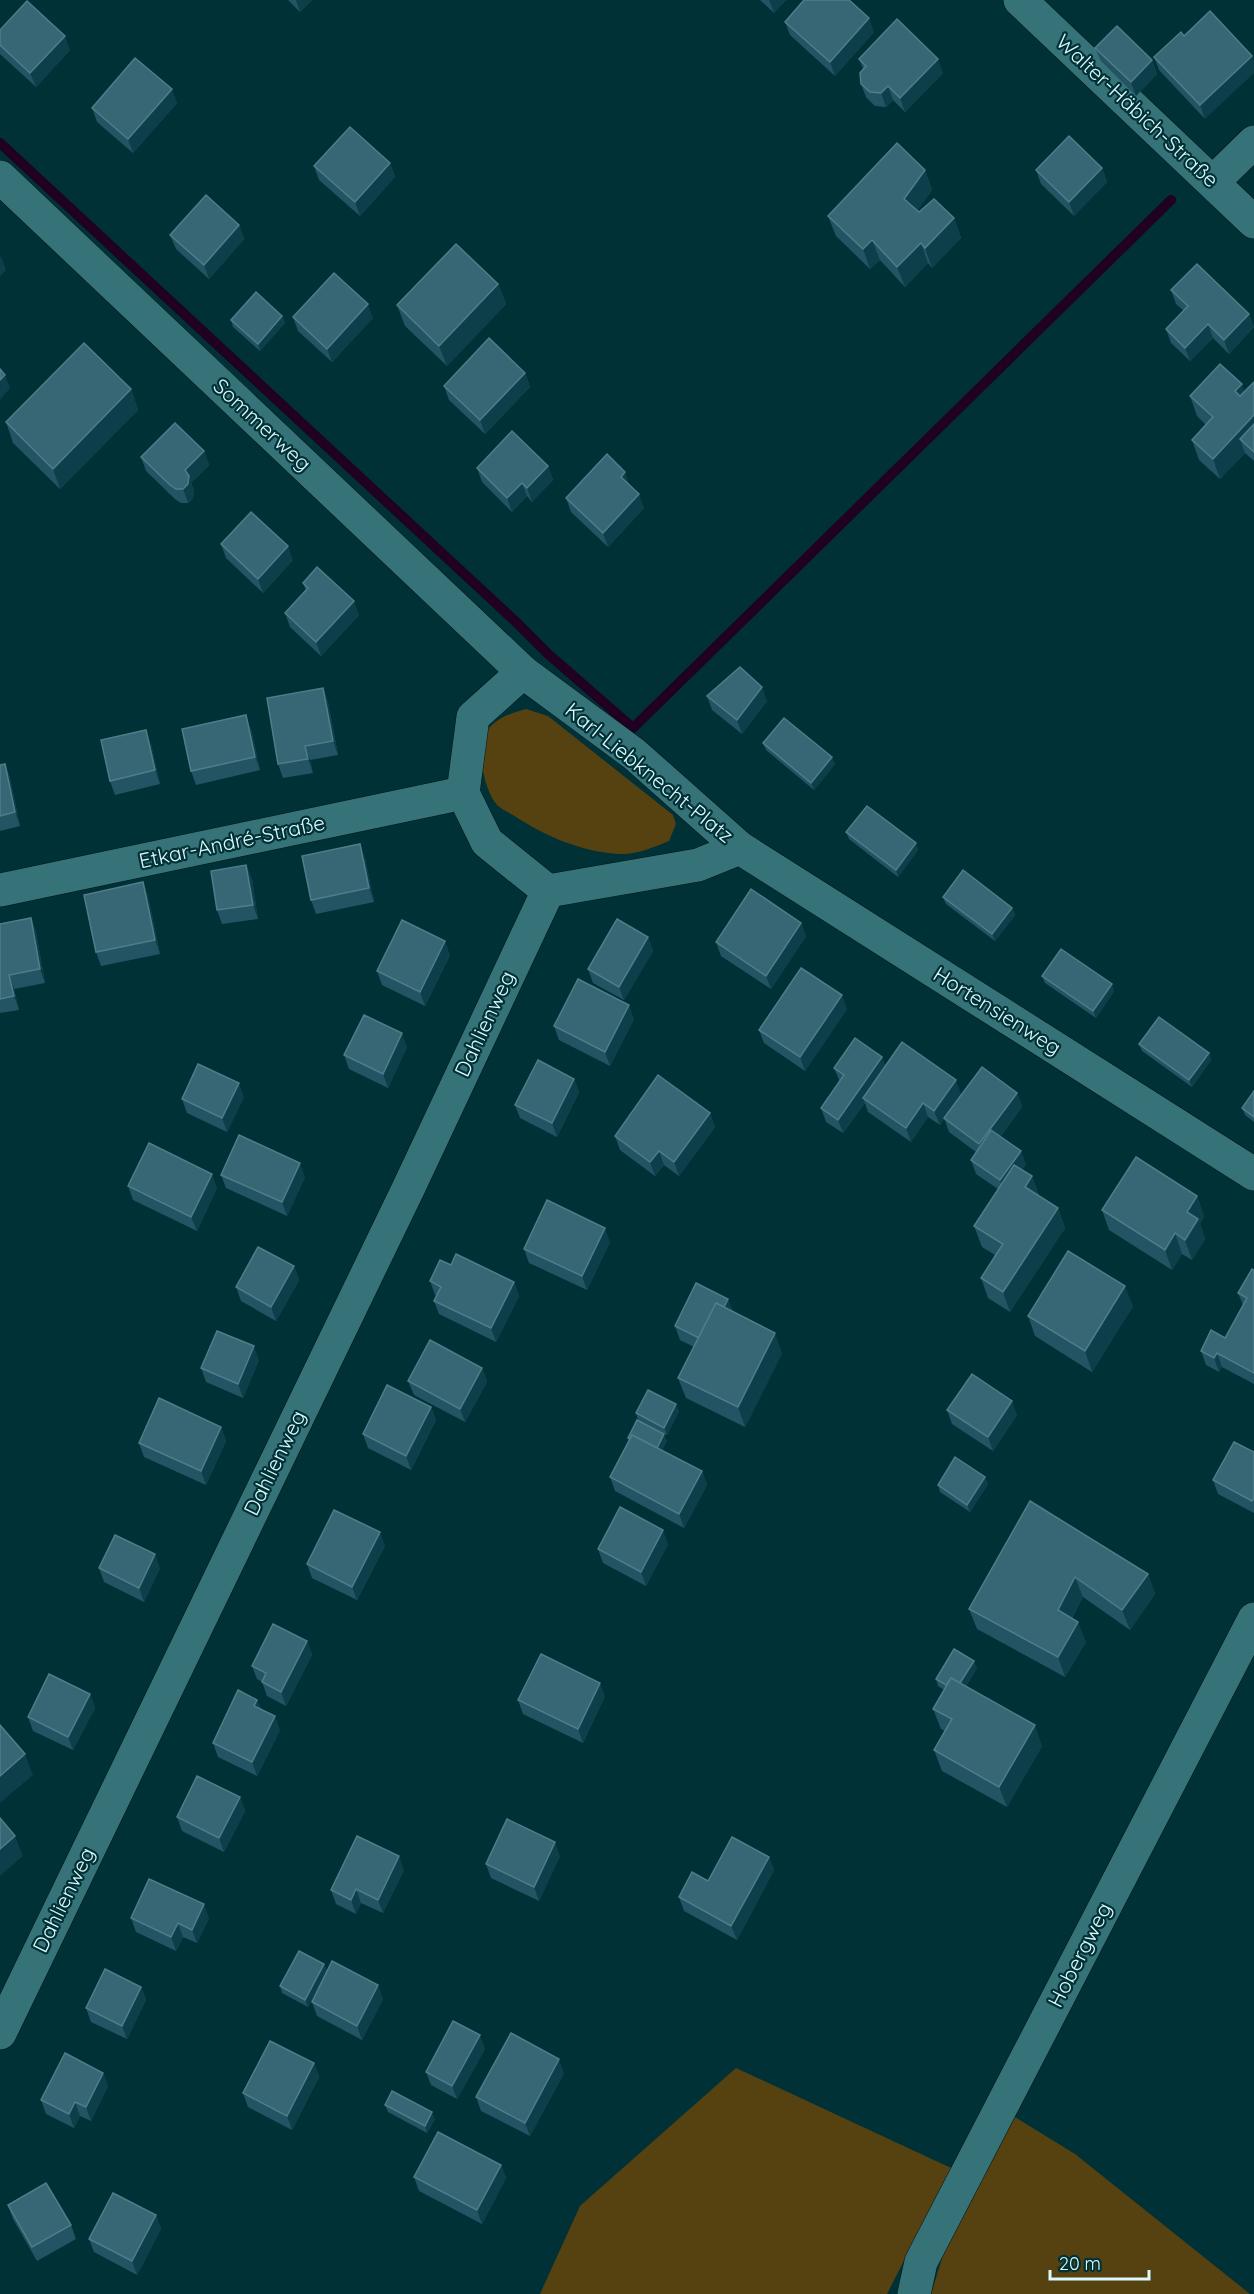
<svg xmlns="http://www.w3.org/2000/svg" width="1254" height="2294" font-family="Quicksand,sans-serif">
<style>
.green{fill:#564211}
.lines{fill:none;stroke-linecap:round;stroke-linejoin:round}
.stream{stroke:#200123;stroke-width:10}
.minor-casing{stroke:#041618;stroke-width:34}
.minor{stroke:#367379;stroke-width:33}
.wall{fill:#235464}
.shaded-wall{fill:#0d3f4b}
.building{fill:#376675;stroke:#507d8a;stroke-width:1.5}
.labels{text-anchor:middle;stroke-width:4.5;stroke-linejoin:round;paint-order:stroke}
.street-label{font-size:21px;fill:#dbf9fc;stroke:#003136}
</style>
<rect width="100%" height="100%" fill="#003136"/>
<g class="green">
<path d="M526,709L548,716L673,815L676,824L669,841C654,847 636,855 620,854C581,852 545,836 513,815C508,812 501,809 497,805C483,789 474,743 490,727C501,716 512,713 526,709Z"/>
<path d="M736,2068L951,2168L887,2294H540L580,2206Z"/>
<path d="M1013,2116L1075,2154L1250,2294H931L945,2249Z"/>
</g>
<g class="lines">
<path class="stream" d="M0,143L516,622L547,653L633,728L1171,200"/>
<defs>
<g id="minor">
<path d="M1020,0L1254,222"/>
<path d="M0,177L523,672"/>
<path d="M1213,182L1254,142"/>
<path d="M740,848L698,865L548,891L487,842L463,793L473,717L523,672L634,754L740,848L1254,1174"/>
<path d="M0,890L463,793"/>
<path d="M0,2033L409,1187L548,891"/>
<path d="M914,2294L921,2262L1254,1619"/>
</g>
</defs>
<use href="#minor" class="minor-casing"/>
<use href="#minor" class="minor"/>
</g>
<g class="wall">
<path d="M288,0H312L300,12Z"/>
<path d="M760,0H786L774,13Z"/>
<path d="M785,22L874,32L835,76L790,35Z"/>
<path d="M0,30L70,50L36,87L0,54Z"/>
<path d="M1184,36L1205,119L1159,70L1154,57Z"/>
<path d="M1095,48L1152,60L1157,74L1136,96L1101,61Z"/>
<path d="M859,59L943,73L905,112L893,100L886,107L875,106L866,97L861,84L863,69Z"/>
<path d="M177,103L133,153L97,122L92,108Z"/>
<path d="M390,163L395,177L360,216L319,180L314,166Z"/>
<path d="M1102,168L1107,182L1074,216L1041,184L1036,170Z"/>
<path d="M925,170L932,190L917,211L919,212L954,218L961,238L932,268L928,263L905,287L880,260L870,269L836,236L828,216Z"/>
<path d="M239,225L244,239L209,279L176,249L170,235Z"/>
<path d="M498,284L506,304L447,366L405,326L397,305Z"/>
<path d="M1171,290L1249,314L1254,327L1229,354L1213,338L1190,361L1171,343L1166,329L1184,311L1176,304Z"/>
<path d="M282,316L285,323L260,351L233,327L231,320Z"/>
<path d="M293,317L373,318L332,362L298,331Z"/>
<path d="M525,373L530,387L485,434L449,400L444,386Z"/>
<path d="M1254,382V461L1245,453L1220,479L1199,460L1192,440L1206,425L1197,416L1190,396L1245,392Z"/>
<path d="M131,389L138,410L60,489L13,443L6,422Z"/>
<path d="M204,451L209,465L191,483L194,490L193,498L188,503H181L175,499L146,471L141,457Z"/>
<path d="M548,466L553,480L532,502L527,496L512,512L482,482L477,468Z"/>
<path d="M630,486L644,508L608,547L571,512L566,498Z"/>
<path d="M221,544L293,560L263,593L226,558Z"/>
<path d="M303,583L359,615L321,656L290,627L285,613L306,591Z"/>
<path d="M323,688L328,702L338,755L310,760L313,773L283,778L278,764Z"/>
<path d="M707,696L767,701L742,734L712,710Z"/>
<path d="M251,729L260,770L196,785L191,771Z"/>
<path d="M763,743L835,764L814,790L766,750Z"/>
<path d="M151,744L160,784L115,795L110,781Z"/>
<path d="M5,764L10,778L20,826L0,831V765Z"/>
<path d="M846,832L916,843L918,850L898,877L849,839Z"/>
<path d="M365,858L374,902L316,914L311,900Z"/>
<path d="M246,865L252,879L258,919L222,924L217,910Z"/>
<path d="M143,882L148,896L160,954L101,966L96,952Z"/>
<path d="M943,897L1012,908L1015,915L995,941L946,904Z"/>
<path d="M31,918L36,932L45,983L14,989L19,1010L0,1013V924Z"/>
<path d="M801,923L806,936L771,989L721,956L716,942Z"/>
<path d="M648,937L653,951L624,1000L593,983L588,969Z"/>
<path d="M450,955L425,1006L382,985L377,971Z"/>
<path d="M1042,976L1114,991L1096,1018L1045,983Z"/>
<path d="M847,1009L805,1071L764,1043L759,1030Z"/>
<path d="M634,1019L610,1066L559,1040L554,1026Z"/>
<path d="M1139,1044L1209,1053L1211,1060L1192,1087L1142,1051Z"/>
<path d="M407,1047L388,1088L349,1069L344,1055Z"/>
<path d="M882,1057L885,1066L961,1094L944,1118L1017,1093L1022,1107L1000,1137L1026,1164L1022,1170L1032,1176L1039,1196L1058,1208L1065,1228L1010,1312L988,1298L981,1278L995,1255L982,1247L974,1226L998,1189L976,1174L971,1160L976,1152L949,1132L944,1118L940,1125L928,1117L911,1142L868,1112L865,1103L843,1133L826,1122L821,1108L840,1082L834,1068Z"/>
<path d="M574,1079L579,1092L557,1137L520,1118L515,1105Z"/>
<path d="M1254,1091V1122L1245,1115L1242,1108Z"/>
<path d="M244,1097L227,1132L187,1113L182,1099Z"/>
<path d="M710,1113L715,1127L679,1176L664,1165L655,1176L620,1150L615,1136Z"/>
<path d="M221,1175L305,1177L287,1216L226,1188Z"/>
<path d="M128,1186L217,1188L197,1231L133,1200Z"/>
<path d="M1197,1196L1204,1216L1200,1224L1205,1239L1192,1260L1182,1254L1172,1270L1109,1230L1102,1210Z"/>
<path d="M610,1242L587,1290L529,1263L524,1249Z"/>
<path d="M294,1266L299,1280L276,1321L241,1301L236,1287Z"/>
<path d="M1254,1270V1384L1222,1367L1219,1372L1206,1365L1201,1351L1225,1338L1243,1305L1238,1293Z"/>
<path d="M430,1281L514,1282L519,1296L496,1342L439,1314L434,1301L436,1296L435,1295Z"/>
<path d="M728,1299L733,1312L782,1353L745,1427L686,1398L678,1378L694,1347L680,1340L675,1326Z"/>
<path d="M1133,1306L1092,1372L1035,1336L1028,1316Z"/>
<path d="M259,1360L243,1398L206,1382L201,1368Z"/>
<path d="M482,1368L487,1382L465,1422L414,1395L408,1381Z"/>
<path d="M431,1407L436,1420L411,1470L368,1448L363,1434Z"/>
<path d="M947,1410L1017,1415L993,1451L952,1424Z"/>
<path d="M679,1411L667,1435L638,1420L636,1413Z"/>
<path d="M221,1427L226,1441L206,1485L144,1457L139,1443Z"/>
<path d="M628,1438L667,1441L662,1450L702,1471L707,1485L684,1528L615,1491L610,1477L629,1441Z"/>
<path d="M1254,1452V1513L1218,1494L1213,1480Z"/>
<path d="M985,1477L988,1484L970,1512L940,1492L938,1485Z"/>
<path d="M1030,1501L1148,1574L1155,1594L1130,1630L1083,1597L1072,1618L1086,1642L1065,1677L977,1629L969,1609Z"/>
<path d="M668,1544L646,1586L603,1563L598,1549Z"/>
<path d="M385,1546L357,1600L312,1578L307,1564Z"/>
<path d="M99,1568H160L144,1602L104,1582Z"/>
<path d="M307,1641L312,1655L286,1706L267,1696L262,1682L257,1679L252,1666Z"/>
<path d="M977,1668L966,1686L1042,1746L1007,1807L942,1771L934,1750L945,1731L941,1729L933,1709L944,1690L938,1686L936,1679Z"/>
<path d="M90,1694L95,1708L73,1750L33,1731L28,1717Z"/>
<path d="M605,1696L583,1743L523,1714L518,1700Z"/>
<path d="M257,1700L261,1709L280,1730L257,1776L218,1757L213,1743Z"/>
<path d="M240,1797L245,1811L224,1852L182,1831L177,1817Z"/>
<path d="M560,1856L539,1901L491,1878L486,1864Z"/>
<path d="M769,1857L774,1870L737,1940L684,1911L679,1897L708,1881Z"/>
<path d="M404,1870L383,1913L361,1903L356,1914L336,1904L331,1890Z"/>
<path d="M131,1918H209L197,1943L183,1937L176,1951L136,1932Z"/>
<path d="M324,1964L327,1971L308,2007L282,1993L280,1986Z"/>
<path d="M141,1987L146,2000L127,2039L91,2022L86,2008Z"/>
<path d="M383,1999L362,2040L317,2016L312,2002Z"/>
<path d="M485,2049L457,2099L431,2085L426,2072Z"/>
<path d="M314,2063L319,2077L292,2130L248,2107L243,2093Z"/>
<path d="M103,2073L108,2086L91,2121L80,2116L74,2128L46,2114L41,2100Z"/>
<path d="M564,2073L530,2136L481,2111L476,2097Z"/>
<path d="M385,2105L435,2119L427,2133L388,2112Z"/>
<path d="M501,2165L506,2178L482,2224L419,2191L414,2177Z"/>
<path d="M8,2205L71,2225L76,2239L37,2261L13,2219Z"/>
<path d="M156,2215L161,2229L137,2275L94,2252L89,2239Z"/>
</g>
<g class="shaded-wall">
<path d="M296,0H312L300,12Z"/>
<path d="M769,0H786L774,13Z"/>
<path d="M869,18L874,32L835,76L830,62Z"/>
<path d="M65,36L70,50L36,87L30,73Z"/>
<path d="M1252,56L1254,60V73L1205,119L1200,105Z"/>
<path d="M938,59L943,73L905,112L900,98Z"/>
<path d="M1152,60L1157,74L1136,96L1131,82Z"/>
<path d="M888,86L893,100L886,107L881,93Z"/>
<path d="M172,89L177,103L133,153L128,139Z"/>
<path d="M390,163L395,177L360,216L355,202Z"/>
<path d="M1102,168L1107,182L1074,216L1069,202Z"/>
<path d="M925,170L932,190L912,219L904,199Z"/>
<path d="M954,218L961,238L932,268L925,248Z"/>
<path d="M239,225L244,239L209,279L204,265Z"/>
<path d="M872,240L880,260L870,269L863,249Z"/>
<path d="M921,243L928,263L905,287L897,267Z"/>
<path d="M1,256L6,270L0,277V258Z"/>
<path d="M498,284L506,304L447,366L439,346Z"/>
<path d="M368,304L373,318L332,362L327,349Z"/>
<path d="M1249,314L1254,327L1229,354L1224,340Z"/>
<path d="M282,316L285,323L260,351L258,344Z"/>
<path d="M1208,324L1213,338L1190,361L1185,348Z"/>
<path d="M525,373L530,387L485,434L480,420Z"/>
<path d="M5,375L10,388L0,400V380Z"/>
<path d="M1242,384L1249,405L1235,391Z"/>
<path d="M131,389L138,410L60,489L53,469Z"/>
<path d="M1254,415V444L1240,439L1245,453L1220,479L1213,459Z"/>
<path d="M204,451L209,465L191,483L194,490L193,498L188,503L183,489L185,470Z"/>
<path d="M548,466L553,480L532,502L527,488Z"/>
<path d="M625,472L630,486L626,491L621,477Z"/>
<path d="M522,483L527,496L512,512L507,498Z"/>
<path d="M639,494L644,508L608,547L603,533Z"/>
<path d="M288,546L293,560L263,593L258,579Z"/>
<path d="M354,601L359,615L321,656L316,642Z"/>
<path d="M762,687L767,701L742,734L737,720Z"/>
<path d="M323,688L328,702L338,755L333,741Z"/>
<path d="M246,715L251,729L260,770L255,757Z"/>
<path d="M146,730L151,744L160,784L155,770Z"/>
<path d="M305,746L310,760L313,773L308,759Z"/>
<path d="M832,757L835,764L814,790L811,783Z"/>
<path d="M5,764L10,778L20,826L15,812Z"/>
<path d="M916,843L918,850L898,877L896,870Z"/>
<path d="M360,844L365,858L374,902L369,888Z"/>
<path d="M246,865L252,879L258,919L253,905Z"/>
<path d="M143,882L148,896L160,954L155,940Z"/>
<path d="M1012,908L1015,915L995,941L992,934Z"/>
<path d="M31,918L36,932L45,983L40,969Z"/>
<path d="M801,923L806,936L771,989L766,976Z"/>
<path d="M648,937L653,951L624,1000L619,987Z"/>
<path d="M445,941L450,955L425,1006L420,992Z"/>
<path d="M9,975L14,989L19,1010L14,996Z"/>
<path d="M1112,984L1114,991L1096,1018L1093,1011Z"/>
<path d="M842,995L847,1009L805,1071L800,1057Z"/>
<path d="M629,1005L634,1019L610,1066L605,1052Z"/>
<path d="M402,1033L407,1047L388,1088L383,1074Z"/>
<path d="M1209,1053L1211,1060L1192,1087L1189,1080Z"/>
<path d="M882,1057L887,1071L863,1098L865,1103L843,1133L838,1120Z"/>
<path d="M574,1079L579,1092L557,1137L552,1123Z"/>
<path d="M956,1080L961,1094L940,1125L934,1111Z"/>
<path d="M239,1083L244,1097L227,1132L222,1118Z"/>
<path d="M1017,1093L1022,1107L984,1158L979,1144Z"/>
<path d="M923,1103L928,1117L911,1142L906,1128Z"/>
<path d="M710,1113L715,1127L679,1176L674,1162Z"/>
<path d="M659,1151L664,1165L655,1176L650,1162Z"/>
<path d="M1021,1151L1026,1164L1005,1194L1000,1180Z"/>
<path d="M300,1163L305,1177L287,1216L282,1202Z"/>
<path d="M212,1174L217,1188L197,1231L191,1217Z"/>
<path d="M1032,1176L1039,1197L1025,1187Z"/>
<path d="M1197,1196L1204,1216L1200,1224L1205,1239L1192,1260L1185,1240L1187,1212Z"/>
<path d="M1058,1208L1065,1228L1010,1312L1003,1292Z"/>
<path d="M605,1228L610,1242L587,1290L582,1276Z"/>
<path d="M1175,1233L1182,1254L1172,1270L1165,1250Z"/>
<path d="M294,1266L299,1280L276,1321L271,1307Z"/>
<path d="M514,1282L519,1296L496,1342L491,1328Z"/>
<path d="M1125,1286L1133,1306L1092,1372L1085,1351Z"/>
<path d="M728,1299L733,1312H722Z"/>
<path d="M775,1333L782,1353L745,1427L738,1407Z"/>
<path d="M254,1346L259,1360L243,1398L238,1384Z"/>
<path d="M1217,1353L1222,1367L1219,1372L1214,1358Z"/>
<path d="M482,1368L487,1382L465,1422L460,1409Z"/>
<path d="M1012,1401L1017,1415L993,1451L988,1437Z"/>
<path d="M676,1404L679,1411L667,1435L664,1428Z"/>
<path d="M431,1407L436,1420L411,1470L406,1456Z"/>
<path d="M221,1427L226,1441L206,1485L201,1471Z"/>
<path d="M664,1434L667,1441L658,1459L655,1452Z"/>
<path d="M702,1471L707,1485L684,1528L679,1514Z"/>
<path d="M985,1477L988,1484L970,1512L967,1505Z"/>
<path d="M663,1530L668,1544L646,1586L641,1572Z"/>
<path d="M380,1532L385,1546L357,1600L352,1587Z"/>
<path d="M155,1554L160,1568L144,1602L139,1588Z"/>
<path d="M1148,1574L1155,1594L1130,1630L1122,1610Z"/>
<path d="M1075,1577L1083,1597L1065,1630L1058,1610Z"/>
<path d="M1078,1622L1086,1642L1065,1677L1058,1657Z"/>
<path d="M307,1641L312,1655L286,1706L281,1692Z"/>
<path d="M974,1661L977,1668L958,1698L956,1691Z"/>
<path d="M600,1683L605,1696L583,1743L578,1729Z"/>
<path d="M90,1694L95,1708L73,1750L68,1737Z"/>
<path d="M257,1700L262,1713L254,1706Z"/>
<path d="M275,1716L280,1730L257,1776L252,1762Z"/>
<path d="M1035,1725L1042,1746L1007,1807L999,1787Z"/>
<path d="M25,1754L33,1775L0,1803V1776Z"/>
<path d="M240,1797L245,1811L224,1852L219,1838Z"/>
<path d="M15,1836L23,1856L0,1876V1849Z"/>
<path d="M555,1842L560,1856L539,1901L534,1887Z"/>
<path d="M399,1856L404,1870L383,1913L378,1900Z"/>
<path d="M769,1857L774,1870L737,1940L731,1926Z"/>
<path d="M356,1889L361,1903L356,1914L351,1900Z"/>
<path d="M204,1904L209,1918L197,1943L192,1930Z"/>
<path d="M178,1923L183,1937L176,1951L171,1937Z"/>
<path d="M324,1964L327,1971L308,2007L305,2000Z"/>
<path d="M378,1985L383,1999L362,2040L357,2026Z"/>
<path d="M141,1987L146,2000L127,2039L122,2026Z"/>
<path d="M480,2035L485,2049L457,2099L452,2086Z"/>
<path d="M559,2059L564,2073L530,2136L525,2123Z"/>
<path d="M314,2063L319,2077L292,2130L287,2116Z"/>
<path d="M103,2073L108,2086L91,2121L86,2107Z"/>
<path d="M75,2102L80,2116L74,2128L69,2114Z"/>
<path d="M432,2112L435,2119L427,2133L425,2126Z"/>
<path d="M501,2165L506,2178L482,2224L477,2210Z"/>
<path d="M156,2215L161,2229L137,2275L132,2261Z"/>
</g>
<g class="building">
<path d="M804,0H849L869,18L830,62L785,22Z"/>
<path d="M27,1L65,36L30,73L0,45V30Z"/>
<path d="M1210,11L1252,56L1200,105L1154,57L1181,32L1184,36Z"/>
<path d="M897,19L938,59L900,98L888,86L881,93L870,92L861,84L860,73L866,66L859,59Z"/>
<path d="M1117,26L1152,60L1131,82L1095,48Z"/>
<path d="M135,58L172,89L128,139L92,108Z"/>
<path d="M350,127L390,163L355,202L314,166Z"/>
<path d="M1069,136L1102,168L1069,202L1036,170Z"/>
<path d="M897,143L925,170L904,199L919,212L934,199L954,218L925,248L921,243L897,267L872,240L863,249L828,216Z"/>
<path d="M206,195L239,225L204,265L170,235Z"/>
<path d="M456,244L498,284L439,346L397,305Z"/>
<path d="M1197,264L1249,314L1224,340L1208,324L1185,348L1166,329L1188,306L1171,290Z"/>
<path d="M334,273L368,304L327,349L293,317Z"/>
<path d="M256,292L282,316L258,344L231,320Z"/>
<path d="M489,338L525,373L480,420L444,386Z"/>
<path d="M84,343L131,389L53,469L6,422Z"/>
<path d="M1220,364L1242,384L1235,391L1240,396L1254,382V415L1213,459L1192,440L1213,417L1190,396Z"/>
<path d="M0,369L5,375L0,380Z"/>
<path d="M175,423L204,451L185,470L189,476L188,484L183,489H176L170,485L141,457Z"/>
<path d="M1254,424V452L1240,439Z"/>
<path d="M512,431L548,466L527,488L522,483L507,498L477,468Z"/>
<path d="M607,454L625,472L621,477L639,494L603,533L566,498Z"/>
<path d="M251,512L288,546L258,579L221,544Z"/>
<path d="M317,567L354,601L316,642L285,613L308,588L303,583Z"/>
<path d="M740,667L762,687L737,720L707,696Z"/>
<path d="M323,688L333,741L305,746L308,759L278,764L267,698Z"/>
<path d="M246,715L255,757L191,771L182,729Z"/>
<path d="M784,718L832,757L811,783L763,743Z"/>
<path d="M146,730L155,770L110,781L101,740Z"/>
<path d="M5,764L15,812L0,816V765Z"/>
<path d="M867,806L916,843L896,870L846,832Z"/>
<path d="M360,844L369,888L311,900L302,856Z"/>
<path d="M246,865L253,905L217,910L211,871Z"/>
<path d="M963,870L1012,908L992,934L943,897Z"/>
<path d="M143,882L155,940L96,952L84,895Z"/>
<path d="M751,889L801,923L766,976L716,942Z"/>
<path d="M31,918L40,969L9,975L14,996L0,999V924Z"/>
<path d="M617,919L648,937L619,987L588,969Z"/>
<path d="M402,920L445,941L420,992L377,971Z"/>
<path d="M1061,949L1112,984L1093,1011L1042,976Z"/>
<path d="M801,968L842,995L800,1057L759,1030Z"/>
<path d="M578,979L629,1005L605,1052L554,1026Z"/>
<path d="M364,1015L402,1033L383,1074L344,1055Z"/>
<path d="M1159,1017L1209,1053L1189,1080L1139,1044Z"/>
<path d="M855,1038L882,1057L838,1120L821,1108L844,1075L834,1068Z"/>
<path d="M902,1042L956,1080L934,1111L923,1103L906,1128L863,1098Z"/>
<path d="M538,1060L574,1079L552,1123L515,1105Z"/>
<path d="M198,1064L239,1083L222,1118L182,1099Z"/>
<path d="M982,1067L1017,1093L979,1144L944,1118Z"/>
<path d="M658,1075L710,1113L674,1162L659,1151L650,1162L615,1136Z"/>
<path d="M1254,1091V1117L1242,1108Z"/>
<path d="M991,1130L1021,1151L1000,1180L971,1160Z"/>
<path d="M239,1135L300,1163L282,1202L221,1175Z"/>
<path d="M149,1143L212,1174L191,1217L128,1186Z"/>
<path d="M1136,1157L1197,1196L1187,1212L1198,1219L1185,1240L1175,1233L1165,1250L1102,1210Z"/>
<path d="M1014,1165L1032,1176L1025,1187L1058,1208L1003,1292L981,1278L1003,1244L974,1226Z"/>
<path d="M547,1200L605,1228L582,1276L524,1249Z"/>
<path d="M258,1247L294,1266L271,1307L236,1287Z"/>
<path d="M1068,1251L1125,1286L1085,1351L1028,1316Z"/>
<path d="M456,1254L514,1282L491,1328L434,1301L441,1287L430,1281L440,1260L451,1265Z"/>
<path d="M1252,1269L1254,1270V1373L1217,1353L1214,1358L1201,1351L1211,1330L1225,1338L1247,1298L1238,1293Z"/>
<path d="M696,1283L728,1299L724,1307L716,1303L699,1338L675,1326Z"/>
<path d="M716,1303L775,1333L738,1407L678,1378Z"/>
<path d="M217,1331L254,1346L238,1384L201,1368Z"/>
<path d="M430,1340L482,1368L460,1409L408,1381Z"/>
<path d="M972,1374L1012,1401L988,1437L947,1410Z"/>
<path d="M387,1385L431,1407L406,1456L363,1434Z"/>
<path d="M648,1390L676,1404L664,1428L636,1413Z"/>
<path d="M159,1398L221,1427L201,1471L139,1443Z"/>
<path d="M637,1420L664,1434L657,1448L632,1435L630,1439L628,1438Z"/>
<path d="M632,1435L702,1471L679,1514L610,1477Z"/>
<path d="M1234,1442L1254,1452V1498L1252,1501L1213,1480Z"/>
<path d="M955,1457L985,1477L967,1505L938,1485Z"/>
<path d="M1030,1501L1148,1574L1122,1610L1075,1577L1058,1610L1078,1622L1058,1657L969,1609Z"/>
<path d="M620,1507L663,1530L641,1572L598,1549Z"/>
<path d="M334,1510L380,1532L352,1587L307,1564Z"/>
<path d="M115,1535L155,1554L139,1588L99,1568Z"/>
<path d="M273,1624L307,1641L281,1692L262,1682L266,1673L252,1666Z"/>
<path d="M954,1649L974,1661L960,1683L951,1678L946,1685L936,1679Z"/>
<path d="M541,1654L600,1683L578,1729L518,1700Z"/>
<path d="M49,1674L90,1694L68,1737L28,1717Z"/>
<path d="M951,1678L1035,1725L999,1787L934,1750L952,1719L933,1709Z"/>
<path d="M238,1690L257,1700L254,1706L275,1716L252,1762L213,1743Z"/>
<path d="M0,1725L25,1754L0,1776Z"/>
<path d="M197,1776L240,1797L219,1838L177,1817Z"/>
<path d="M0,1818L15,1836L0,1849Z"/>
<path d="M507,1819L555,1842L534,1887L486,1864Z"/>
<path d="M357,1836L399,1856L378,1900L356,1889L351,1900L331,1890Z"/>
<path d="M732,1837L769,1857L731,1926L679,1897L692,1872L708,1881Z"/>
<path d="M149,1879L204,1904L192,1930L178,1923L171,1937L131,1918Z"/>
<path d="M299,1951L324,1964L305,2000L280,1986Z"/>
<path d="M332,1961L378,1985L357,2026L312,2002Z"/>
<path d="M105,1969L141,1987L122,2026L86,2008Z"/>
<path d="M453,2021L480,2035L452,2086L426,2072Z"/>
<path d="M511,2033L559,2059L525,2123L476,2097Z"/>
<path d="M270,2041L314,2063L287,2116L243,2093Z"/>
<path d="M65,2053L103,2073L86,2107L75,2102L69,2114L41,2100Z"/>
<path d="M392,2091L432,2112L425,2126L385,2105Z"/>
<path d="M438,2132L501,2165L477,2210L414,2177Z"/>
<path d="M46,2183L71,2225L32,2247L8,2205Z"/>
<path d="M113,2193L156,2215L132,2261L89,2239Z"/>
</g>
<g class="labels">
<g class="street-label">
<text transform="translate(1137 111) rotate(43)" y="7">Walter-Häbich-Straße</text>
<text transform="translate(262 425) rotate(43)" y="7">Sommerweg</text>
<text transform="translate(649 773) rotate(39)" y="7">Karl-Liebknecht-Platz</text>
<text transform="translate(232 842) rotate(-12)" y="7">Etkar-André-Straße</text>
<text transform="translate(997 1011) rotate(32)" y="7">Hortensienweg</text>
<text transform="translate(485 1024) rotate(-65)" y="7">Dahlienweg</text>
<text transform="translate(275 1463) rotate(-64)" y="7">Dahlienweg</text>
<text transform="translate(64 1900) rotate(-64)" y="7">Dahlienweg</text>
<text transform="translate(1080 1955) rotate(-63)" y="7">Hobergweg</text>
</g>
</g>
<path d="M1050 2270v9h99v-9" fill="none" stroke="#dbf9fc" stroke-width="3"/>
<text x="1059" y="2270" font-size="18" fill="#dbf9fc" stroke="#003136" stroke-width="4.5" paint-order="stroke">20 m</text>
</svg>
